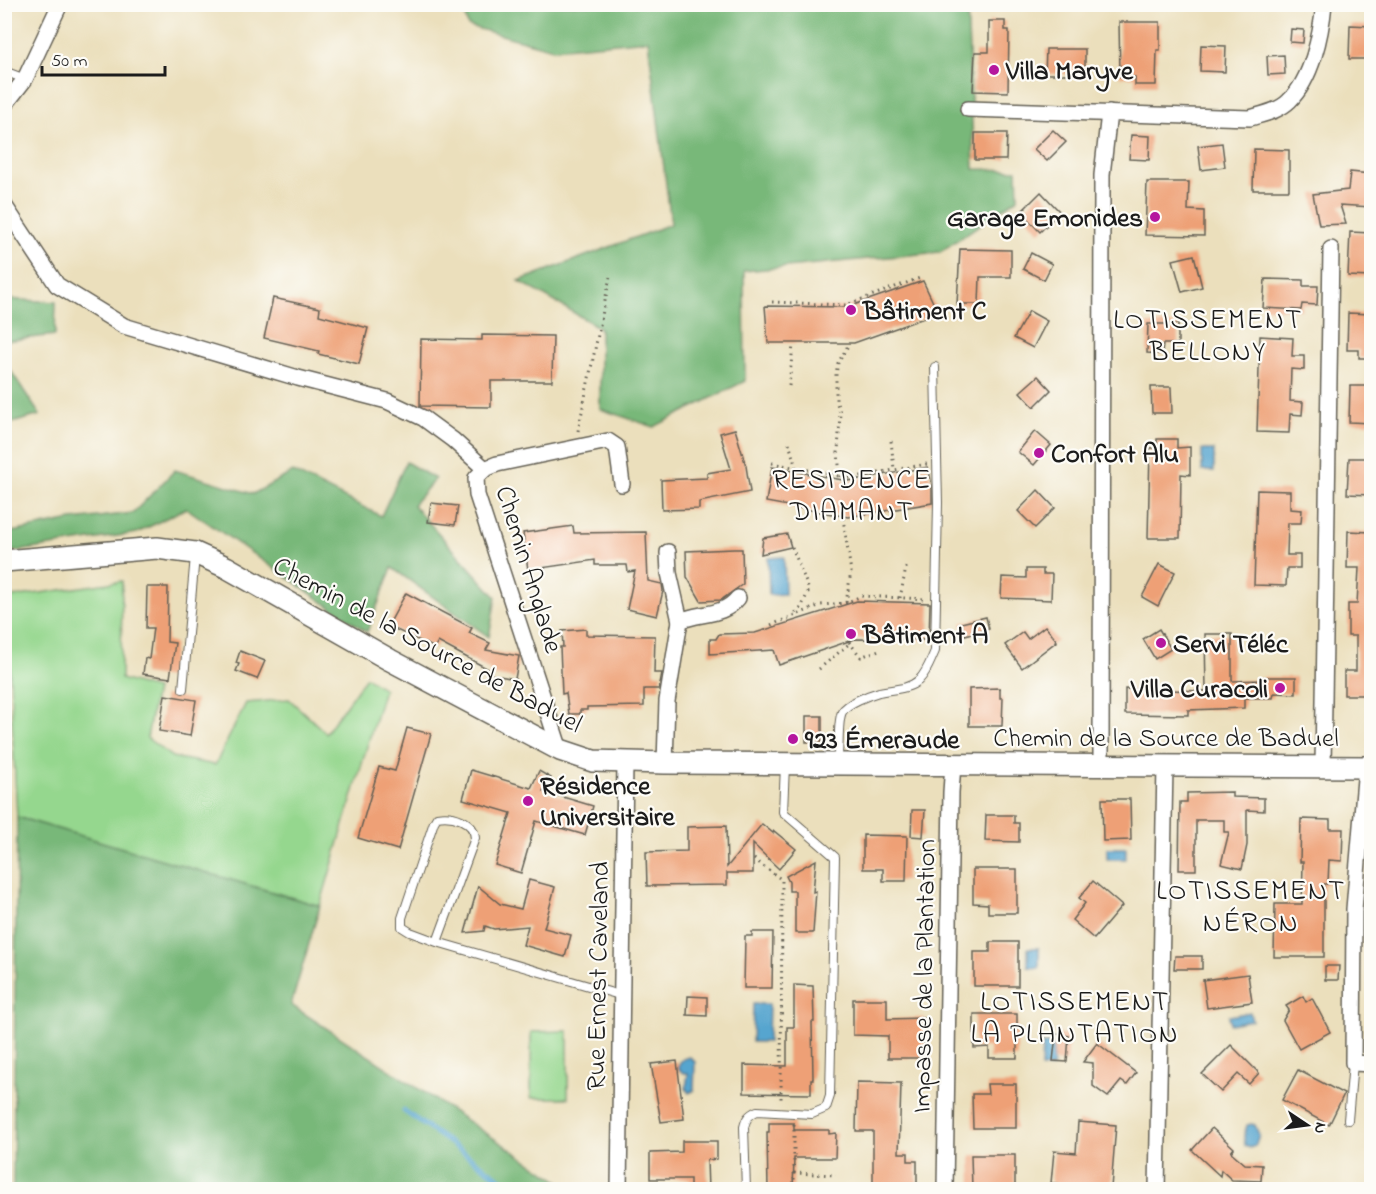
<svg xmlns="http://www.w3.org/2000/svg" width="1376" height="1194" font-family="'Indie Flower',sans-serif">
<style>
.green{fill:#95d78e;stroke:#587a55;stroke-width:1.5}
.forest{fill:#78b879;stroke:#4a6a4a;stroke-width:1.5}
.water{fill:#56a5cf;stroke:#396076;stroke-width:1.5}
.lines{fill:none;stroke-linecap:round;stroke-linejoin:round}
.stream{stroke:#56a5cf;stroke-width:5}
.building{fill:#eea076}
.lane-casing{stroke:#646054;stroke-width:10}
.street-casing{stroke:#646054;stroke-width:18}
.secondary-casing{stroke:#646054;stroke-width:24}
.path{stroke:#646054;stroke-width:3;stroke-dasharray:1.5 4.5;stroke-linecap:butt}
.lane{stroke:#fff;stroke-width:8}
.street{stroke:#fff;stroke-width:15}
.secondary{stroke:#fff;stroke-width:21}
.poi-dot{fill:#b5179e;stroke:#fdfcf7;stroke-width:2}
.labels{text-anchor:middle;stroke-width:4.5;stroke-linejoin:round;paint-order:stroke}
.poi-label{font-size:27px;font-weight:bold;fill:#1c1c1c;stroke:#fdfcf7;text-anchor:start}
.street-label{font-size:27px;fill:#1c1c1c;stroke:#fdfcf7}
.neighbourhood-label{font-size:28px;letter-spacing:1.5px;fill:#1c1c1c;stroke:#fdfcf7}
</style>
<rect width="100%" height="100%" fill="#fdfcf7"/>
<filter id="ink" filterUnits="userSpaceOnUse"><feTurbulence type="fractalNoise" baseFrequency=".0167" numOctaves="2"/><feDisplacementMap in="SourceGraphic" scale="12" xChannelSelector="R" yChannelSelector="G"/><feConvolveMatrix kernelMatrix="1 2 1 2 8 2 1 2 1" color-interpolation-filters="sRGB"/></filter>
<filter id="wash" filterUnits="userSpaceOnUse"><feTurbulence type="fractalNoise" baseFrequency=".008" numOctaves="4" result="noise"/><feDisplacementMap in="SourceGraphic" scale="24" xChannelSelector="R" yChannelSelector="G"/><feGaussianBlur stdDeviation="1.35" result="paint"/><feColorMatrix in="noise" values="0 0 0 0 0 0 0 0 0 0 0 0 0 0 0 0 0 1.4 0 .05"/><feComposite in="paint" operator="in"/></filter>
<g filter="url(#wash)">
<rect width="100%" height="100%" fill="#ebdfbc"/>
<g class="green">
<path d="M122,581L121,679L156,689L147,738L172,757L215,765L246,703L289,699L326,733L366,677L384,689L320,906L17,817L6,598Z"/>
<path d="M568,1031V1098H531V1032Z"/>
</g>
<g class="forest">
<path d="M462,5H967L974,169L1017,170L1018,198L940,252L744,271L745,381L654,427L600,409V328L519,281L671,224L648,40L553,49L468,26Z"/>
<path d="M5,299L56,302L55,335L5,341Z"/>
<path d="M5,362L40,415L5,425Z"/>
<path d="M406,462L435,479L413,505L496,597L489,637L392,568L367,632L186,508L137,533L5,553L4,516L12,532L72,520L133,513L175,470L253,494L293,472L381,516Z"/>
<path d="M17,817L320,906L291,1005L571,1189H502L495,1185V1190L13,1189Z"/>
</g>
<g class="water">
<rect x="1202" y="450" width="12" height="21"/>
<path d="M784,557L785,594L769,595L768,558Z"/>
<rect x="1107" y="848" width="19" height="11"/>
<path d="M1028,948H1039V968L1028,967Z"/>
<path d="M753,1004H769L768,1042H752Z"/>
<path d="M1250,1012L1252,1020L1230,1024L1229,1016Z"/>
<path d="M1042,1044H1053V1068H1041Z"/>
<path d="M690,1057L695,1062L694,1090L689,1093L686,1089L688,1073H683L678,1068C680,1060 683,1058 690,1057Z"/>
<path d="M1251,1124L1255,1125L1259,1135L1255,1146L1250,1148L1245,1146L1244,1136L1247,1125Z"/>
</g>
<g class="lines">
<path class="stream" d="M404,1111L517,1190"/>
</g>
<g id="blocks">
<g class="building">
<path d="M989,21H1005V30H1009L1008,92L973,91L975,52H989Z"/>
<path d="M1119,22H1160V50H1157L1156,85H1135V77H1120Z"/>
<path d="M1350,25L1371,26V59H1349Z"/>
<path d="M1291,29L1304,30L1303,43L1290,42Z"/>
<path d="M1201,45L1226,46L1225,72L1200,71Z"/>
<path d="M1046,49H1085V74H1045Z"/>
<path d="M1284,55L1285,74L1268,75L1267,56Z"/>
<path d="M1053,130L1066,142L1047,161L1034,149Z"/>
<path d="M975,133H1007L1006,160H975Z"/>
<path d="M1131,135L1150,136L1149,160L1129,159Z"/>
<path d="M1222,143L1225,167L1201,170L1198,146Z"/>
<path d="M1254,149L1289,150V190H1253Z"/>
<path d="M1350,172L1371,174V207L1340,205L1346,224L1319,225L1313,194L1348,190Z"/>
<path d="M1147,182H1189L1188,210L1204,211V236L1145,235Z"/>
<path d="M1041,192L1060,212L1040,232L1021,212Z"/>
<path d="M1350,232L1371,233V277L1348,276Z"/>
<path d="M960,249L1011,250V277H980L979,304H957Z"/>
<path d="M1031,253L1052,264L1044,280L1023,269Z"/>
<path d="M1194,255L1202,287L1182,292L1173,260Z"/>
<path d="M1265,279L1303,280V286H1318L1317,305L1302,304L1301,310L1263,308Z"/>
<path d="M923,281L938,313L854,343H768L765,306L848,307Z"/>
<path d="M273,298L320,308L319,315L368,328L359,364L318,354L319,351L264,338Z"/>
<path d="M1029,311L1047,321L1033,348L1014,338Z"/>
<path d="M1348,313L1371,314V358H1359V350H1347Z"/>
<path d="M1148,324H1178V344H1163L1162,354L1147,353Z"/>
<path d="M482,335L553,336L552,381H491V407L420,406L421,339L482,340Z"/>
<path d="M1260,336L1293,338L1292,356H1304V370L1291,369L1290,401L1303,402L1302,415L1290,414L1289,433L1257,432Z"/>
<path d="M1038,376L1051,390L1034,407L1020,392Z"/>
<path d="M1350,386H1371V423L1349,422Z"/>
<path d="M1151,387H1171L1172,413H1152Z"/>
<path d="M735,429L746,466L750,492L699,502V509L662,510L661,480L707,478V473L731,469L720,433Z"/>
<path d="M1035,431L1051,445L1034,465L1018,452Z"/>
<path d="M1157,439H1177V448L1190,447V475L1181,474L1180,538H1148L1150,448H1157Z"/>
<path d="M1349,458H1371V495L1347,494Z"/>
<path d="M772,467L848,481L928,467L932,485V503L848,517L766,502Z"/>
<path d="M1038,490L1055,508L1035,528L1018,511Z"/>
<path d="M1257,490L1290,491V509L1302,510L1301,523H1288L1287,555H1300V568H1287L1286,586L1254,585Z"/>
<path d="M431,503L458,506L455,525L428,522Z"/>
<path d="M573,526L574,533L646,532L648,581L662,584L663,591L657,616L627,609L635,571L628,572L627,565H595V560L528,570L523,533Z"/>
<path d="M1348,531L1371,532V695H1344V671H1356V636H1348V604H1357L1359,568H1347Z"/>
<path d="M787,534L791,547L761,554L763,538Z"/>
<path d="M734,549H742L743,584L721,600L701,601L687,577L686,551Z"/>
<path d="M1159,564L1175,572L1158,606L1142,597Z"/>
<path d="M1026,569H1043V574H1052L1051,600L1001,598L1002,577L1026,578Z"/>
<path d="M147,587H168L167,642L175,643L170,678L143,674L145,658L149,659L153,628H146Z"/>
<path d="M406,593L472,628L469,633L490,643L486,650L519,656L515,679L489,674L490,670L438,642L435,648L388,626Z"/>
<path d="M857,601L930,603L929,640L855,639L779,665L774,650L710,654V639H716L719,634L755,633Z"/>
<path d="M986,617L989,629L965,635L961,623Z"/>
<path d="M1045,626L1057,641L1022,668L1005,645L1023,632L1028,639Z"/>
<path d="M586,629V635L655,636L654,673H662L659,689H644V706L587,707V710H580V714H569L566,693L562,694L560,647H563L562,631Z"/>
<path d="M1159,629L1171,649L1155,659L1143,639Z"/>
<path d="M1205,634H1232V681L1263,680V677H1296V694L1274,693L1273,698H1244V708L1188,710V715L1125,714V689L1206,691Z"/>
<path d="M240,651L265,661L257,679L236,671L239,664L236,663Z"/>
<path d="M1000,688V698H1003L1002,726H969V689Z"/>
<path d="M165,695L196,700L190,736L159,731Z"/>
<rect x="806" y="716" width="16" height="26"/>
<path d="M407,728L431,734L398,850L358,838L379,767L395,771Z"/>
<path d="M471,770L531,788L539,771L551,778L543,791L593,806L585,835L536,821L521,873L495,865L511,813L463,799Z"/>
<path d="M1232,792V797L1264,798V811L1247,810V845L1242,869L1221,864L1229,832H1224V820H1196V870H1179L1180,802H1187V793Z"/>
<path d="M1102,799H1130L1131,840L1103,841Z"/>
<path d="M912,810H925L923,837L911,836Z"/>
<path d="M986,815H1014V823H1019V842L985,841Z"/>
<path d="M1301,819L1330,820V829H1343L1342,861L1329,860L1328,884H1324V957H1274L1275,904H1302L1303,862H1300Z"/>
<path d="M762,824L773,833L774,831L796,849L779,869L753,844V873H727V885L647,886L646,852L687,851V827L726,826L727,867Z"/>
<path d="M863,835L907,836L906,881H883V869H863Z"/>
<path d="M816,860L813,892L816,891L813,933H795V891H789V882L786,876Z"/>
<path d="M973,869H1017V913H988V904L973,903Z"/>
<path d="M529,880L555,887L544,928L571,935L565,957L523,945L528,926L494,929L485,926L484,931L465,933L478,886L500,904L521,909Z"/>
<path d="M1093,881L1122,906L1094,939L1072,920L1085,903L1079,898Z"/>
<path d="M752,932H773L772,988H744L745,936H752Z"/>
<path d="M990,942H1018V986H974V952H990Z"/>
<path d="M1175,956H1202V969H1174Z"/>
<path d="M1325,966H1339L1338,980H1325Z"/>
<path d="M1248,974L1252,1002L1207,1008L1203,980Z"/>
<path d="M794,985L813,986L814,1022H812L813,1079H811V1094L744,1093V1065L787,1066V1027H794Z"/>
<path d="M688,996L707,997V1016L687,1015Z"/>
<path d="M1303,996L1306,1002L1312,998L1330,1032L1299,1049L1283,1020L1289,1010L1286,1006Z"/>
<path d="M853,999H887V1019L924,1018V1058H888V1036L853,1035Z"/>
<path d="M974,1014H1017V1058H989V1047L974,1048Z"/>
<path d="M1056,1034L1069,1036L1067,1062L1053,1061Z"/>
<path d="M1097,1043L1136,1073L1127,1085L1121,1081L1108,1097L1093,1086V1063L1083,1062Z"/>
<path d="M1231,1045L1259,1073L1249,1084L1238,1074L1221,1092L1202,1074Z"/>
<path d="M677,1061L684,1119L661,1122L651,1064Z"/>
<path d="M1298,1070L1344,1094L1329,1125L1282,1100Z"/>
<path d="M857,1082L901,1083L899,1153H908V1161H917V1190H873V1131H856Z"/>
<path d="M987,1084H1016V1128H973L972,1094H988Z"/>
<path d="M1078,1122L1116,1125L1111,1188L1051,1183L1054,1151L1076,1153Z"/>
<path d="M769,1123H794V1130H829V1134L836,1133L835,1158H794L793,1190H768L767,1132H769Z"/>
<path d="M1212,1128L1234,1148L1231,1152L1245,1164L1262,1165L1261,1181L1232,1180L1221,1170L1220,1176L1192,1150Z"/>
<path d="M682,1141H717V1159L707,1160L708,1190H690V1179H650V1153L682,1152Z"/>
<path d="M971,1155H1015V1190L972,1189Z"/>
</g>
</g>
</g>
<g filter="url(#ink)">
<use href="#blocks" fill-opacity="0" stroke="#646054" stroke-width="1.5"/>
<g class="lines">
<defs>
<g id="lane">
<path d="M4,71L25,79"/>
<path d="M183,689L195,556"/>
<path d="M837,763C840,749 837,722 842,712C847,703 869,695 879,692C892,689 908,690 919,680C927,672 930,662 935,651L938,503L935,367"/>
<path d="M437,942L475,838C474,821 453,814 437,817L434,822L402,918V927L410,932L437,942L623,996"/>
<path d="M1348,1120L1353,1063"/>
<path d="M746,1190L744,1127C746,1119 748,1115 757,1111L812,1114L826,1108L830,1096L835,857L783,812L785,765"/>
</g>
<g id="street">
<path d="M4,106L25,79L60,4"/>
<path d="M968,109L1250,118C1263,114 1279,111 1289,101C1312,79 1321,35 1324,4"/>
<path d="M4,205L57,285L124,326L298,378L387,401L423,418L453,440L485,469"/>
<path d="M668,552L669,573L680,621"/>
<path d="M560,750L477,495L476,478L485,469L497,464L608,441L617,447L622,484"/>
<path d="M665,763L667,701L680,621C700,612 723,617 738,598"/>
<path d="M1101,765L1102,175L1109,113"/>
<path d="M1323,766L1331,249"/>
<path d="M1366,767L1354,909L1353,1063L1372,1064"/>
<path d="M619,1190L625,763"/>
<path d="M945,1190L951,792L953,764"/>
<path d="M1157,1190L1165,766"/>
</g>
<path id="secondary" d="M4,561L157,548L195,553L226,567L390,660L560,750L593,761L665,763L1372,767"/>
</defs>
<use href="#lane" class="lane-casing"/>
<use href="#street" class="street-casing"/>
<use href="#secondary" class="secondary-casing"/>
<g class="path">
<path d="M772,302L846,305L920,278"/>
<path d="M789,386L793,345"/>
<path d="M578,431L610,277"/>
<path d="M891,441L894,469"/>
<path d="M789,443L796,468"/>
<path d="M772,463L850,478L927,464"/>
<path d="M840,477L838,453L840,412L836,401V374L838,363L849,344"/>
<path d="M843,518L851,572L846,603"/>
<path d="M792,547L809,590L801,608L794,614"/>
<path d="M900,598L907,563"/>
<path d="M771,625L821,605L846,603L861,596L925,599"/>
<path d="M849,642L861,657L879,650"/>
<path d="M819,669L850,643"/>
<path d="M754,859L782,880L781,1102"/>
<path d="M794,1124V1190"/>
<path d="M794,1173L836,1175"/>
</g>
<use href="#lane" class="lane"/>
<use href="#street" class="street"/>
<use href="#secondary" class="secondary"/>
</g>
</g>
<g class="poi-dot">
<circle cx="994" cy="70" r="6"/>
<circle cx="1155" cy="217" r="6"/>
<circle cx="851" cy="310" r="6"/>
<circle cx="1039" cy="453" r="6"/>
<circle cx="851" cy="634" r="6"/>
<circle cx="1161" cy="643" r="6"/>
<circle cx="1280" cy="688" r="6"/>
<circle cx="793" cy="739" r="6"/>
<circle cx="528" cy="801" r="6"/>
</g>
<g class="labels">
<g class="poi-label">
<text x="1006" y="79">Villa Maryve</text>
<text x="1143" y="226" text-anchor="end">Garage Emonides</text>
<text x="863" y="319">Bâtiment C</text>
<text x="1051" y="462">Confort Alu</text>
<text x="863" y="643">Bâtiment A</text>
<text x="1173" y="652">Servi Téléc</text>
<text x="1268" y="697" text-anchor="end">Villa Curacoli</text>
<text x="805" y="748">923 Émeraude</text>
<text x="540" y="794">Résidence<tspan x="540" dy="31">Universitaire</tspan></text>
</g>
<g class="street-label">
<text transform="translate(530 569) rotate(73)" y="9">Chemin Anglade</text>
<text transform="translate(428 644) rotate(28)" y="9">Chemin de la Source de Baduel</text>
<text x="1166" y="746">Chemin de la Source de Baduel</text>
<text transform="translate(597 976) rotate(-89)" y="9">Rue Ernest Caveland</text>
<text transform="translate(923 976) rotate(-89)" y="9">Impasse de la Plantation</text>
</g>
<g class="neighbourhood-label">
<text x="1208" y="328">LOTISSEMENT<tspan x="1208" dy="32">BELLONY</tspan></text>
<text x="852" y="488">RESIDENCE<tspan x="852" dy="32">DIAMANT</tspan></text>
<text x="1251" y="899">LOTISSEMENT<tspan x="1251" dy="32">NÉRON</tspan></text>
<text x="1075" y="1010">LOTISSEMENT<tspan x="1075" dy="32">LA PLANTATION</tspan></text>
</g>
</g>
<rect width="1376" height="1194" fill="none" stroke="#fdfcf7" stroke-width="24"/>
<g transform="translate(1307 1125) rotate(103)" stroke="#fdfcf7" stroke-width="4.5" paint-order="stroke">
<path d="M0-4.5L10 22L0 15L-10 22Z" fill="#1c1c1c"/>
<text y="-9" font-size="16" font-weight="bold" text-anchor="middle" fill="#1c1c1c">N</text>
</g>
<path d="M42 66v9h123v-9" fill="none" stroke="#1c1c1c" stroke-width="3"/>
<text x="51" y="66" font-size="18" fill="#1c1c1c" stroke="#fdfcf7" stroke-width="4.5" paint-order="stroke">50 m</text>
</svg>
